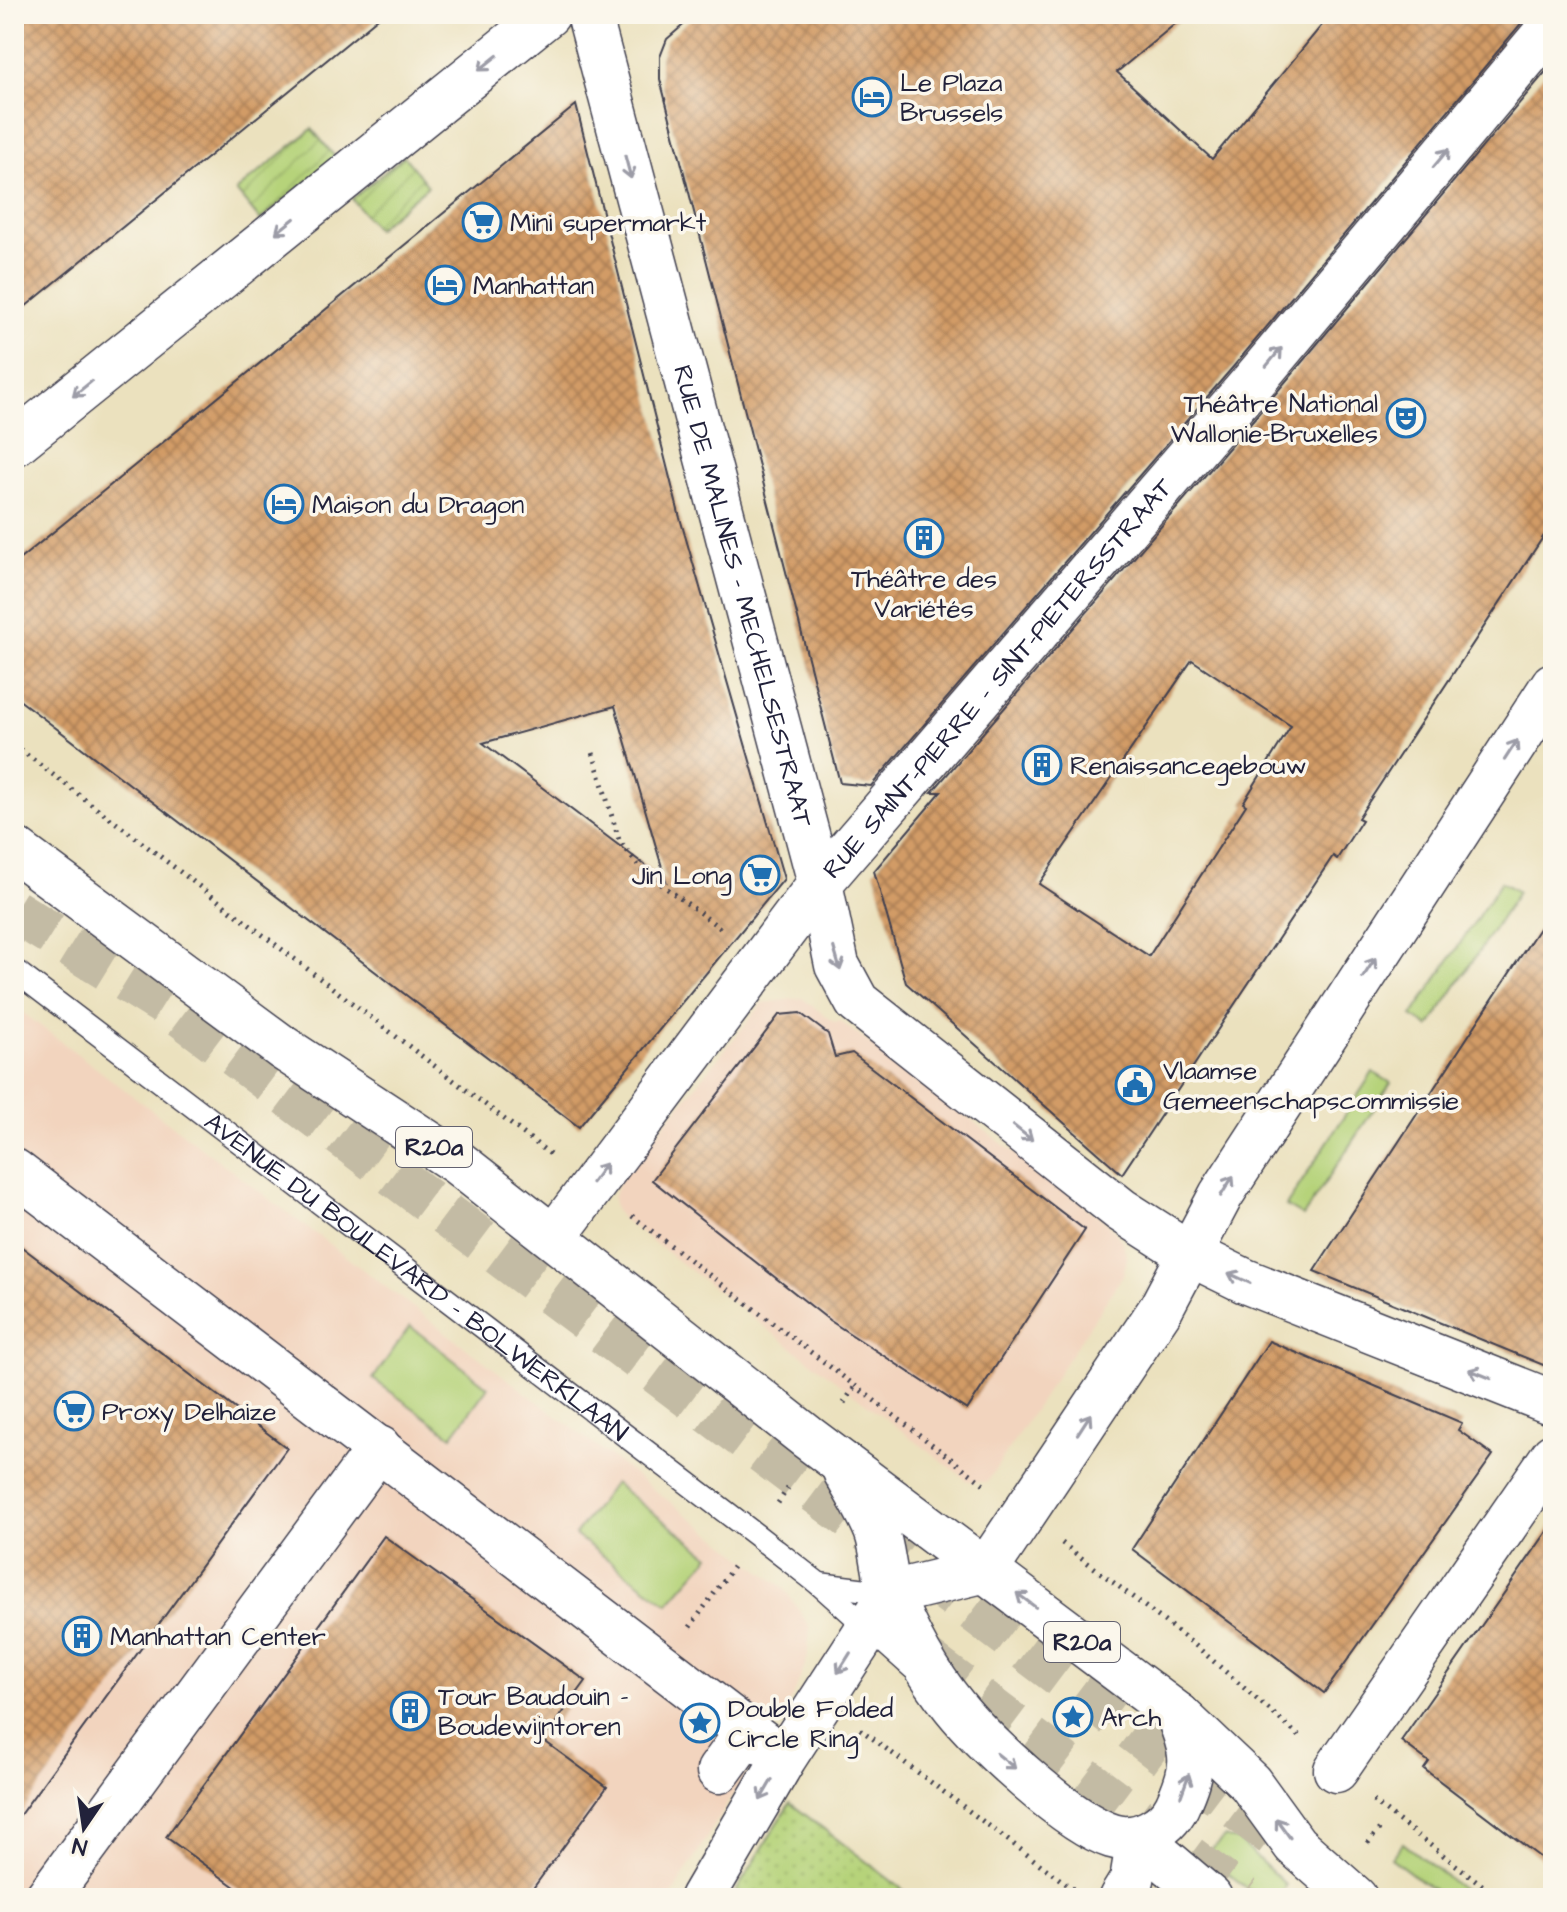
<svg xmlns="http://www.w3.org/2000/svg" width="1567" height="1912" font-family="'Architects Daughter',sans-serif">
<style>
.built{fill:#f2d4be}
.grass{fill:#b6d37a;stroke:#6c7a5a;stroke-width:2}
.park{fill:url(#park-dots);stroke:#6c7a5a;stroke-width:2}
.garden{fill:url(#garden-furrows);stroke:#6c7a5a;stroke-width:2}
.building{fill:url(#building-cross-hatch);fill-rule:evenodd}
.lines{fill:none;stroke-linecap:round;stroke-linejoin:round}
.highway-tunnel{stroke:#c3bba4;stroke-width:44;stroke-dasharray:44 22;stroke-linecap:butt}
.lane-casing{stroke:#403f4f;stroke-width:25}
.street-casing{stroke:#403f4f;stroke-width:47}
.secondary-casing{stroke:#403f4f;stroke-width:47}
.primary-casing{stroke:#403f4f;stroke-width:47}
.path{stroke:#403f4f;stroke-width:5;stroke-dasharray:2 6;stroke-linecap:butt}
.lane{stroke:#fff;stroke-width:22}
.street{stroke:#fff;stroke-width:44}
.secondary{stroke:#fff;stroke-width:44}
.primary{stroke:#fff;stroke-width:44}
.oneway{stroke:#9c9ca7}
.labels{text-anchor:middle;stroke-width:7;stroke-linejoin:round;paint-order:stroke}
.shield{fill:#fbf7ec;stroke:#636270;stroke-width:2}
.shield-label{font-size:24px;font-weight:bold;fill:#22223b}
.poi-label{font-size:26px;fill:#22223b;stroke:#fbf7ec;text-anchor:start}
.street-label{font-size:26px;fill:#22223b;stroke:#fbf7ec}
</style>
<defs>
<pattern id="park-dots" width="8" height="8" patternUnits="userSpaceOnUse" patternTransform="scale(2)"><rect width="8" height="8" fill="#b6d37a"/><path d="M2 2h.1M6 6h.1" fill="none" stroke="#9cb56a" stroke-width="1.8" stroke-linecap="round"/></pattern>
<pattern id="garden-furrows" width="10" height="10" patternUnits="userSpaceOnUse" patternTransform="scale(2)"><rect width="10" height="10" fill="#b6d37a"/><path d="M-1 1l2-2M0 10L10 0M9 11l2-2" fill="none" stroke="#9cb56a"/></pattern>
<pattern id="building-cross-hatch" width="8" height="8" patternUnits="userSpaceOnUse" patternTransform="scale(2)"><rect width="8" height="8" fill="#d29b66"/><path d="M0 0l8 8M0 8l8-8" fill="none" stroke="#aa7e55"/></pattern>
</defs>
<rect width="100%" height="100%" fill="#fbf7ec"/>
<filter id="ink" filterUnits="userSpaceOnUse"><feTurbulence type="fractalNoise" baseFrequency=".0125" numOctaves="2"/><feDisplacementMap in="SourceGraphic" scale="16" xChannelSelector="R" yChannelSelector="G"/><feConvolveMatrix kernelMatrix="1 2 1 2 8 2 1 2 1" color-interpolation-filters="sRGB"/></filter>
<filter id="wash" filterUnits="userSpaceOnUse"><feTurbulence type="fractalNoise" baseFrequency=".006" numOctaves="4" result="noise"/><feDisplacementMap in="SourceGraphic" scale="32" xChannelSelector="R" yChannelSelector="G"/><feGaussianBlur stdDeviation="1.8" result="paint"/><feColorMatrix in="noise" values="0 0 0 0 0 0 0 0 0 0 0 0 0 0 0 0 0 1.4 0 .05"/><feComposite in="paint" operator="in"/></filter>
<g filter="url(#wash)">
<rect width="100%" height="100%" fill="#ebe1be"/>
<g class="built">
<path d="M802,998L834,1022L840,1021L1109,1224L1123,1243L1127,1259L1123,1275L987,1482L968,1481L620,1217L615,1209L613,1198L620,1179L763,1003Z"/>
<path d="M14,1006L784,1588L810,1627L807,1660L794,1694L670,1898H34L28,1894L24,1898H14Z"/>
</g>
<g class="grass">
<path d="M1501,882L1518,892L1429,1027L1412,1016Z"/>
<path d="M1373,1072L1391,1083L1303,1216L1286,1206Z"/>
<path d="M410,1326L488,1387L452,1436L373,1379Z"/>
<path d="M614,1483L710,1556L668,1604L575,1535Z"/>
<path d="M1224,1837L1239,1841L1286,1885L1277,1898H1260L1213,1862L1212,1849Z"/>
<path d="M1403,1843L1473,1898H1444L1391,1858Z"/>
</g>
<path class="park" d="M790,1803L906,1892L915,1898H732Z"/>
<g class="garden">
<path d="M312,129L336,158L260,220L236,191Z"/>
<path d="M404,156L428,186L376,229L352,199Z"/>
</g>
<g id="blocks">
<g class="building">
<path d="M14,14H383L14,316Z"/>
<path d="M696,14H1187L1117,72L1212,159L1331,14H1529L1233,367L871,786L840,783L660,79V57L667,39Z"/>
<path d="M1553,63V522L1358,818L1362,820L1337,859L1333,856L1122,1174L906,983L874,871L941,792H932L1271,399ZM1192,660L1291,726L1243,803L1246,805L1149,956L1039,884Z"/>
<path d="M576,105L680,518L784,879L579,1127L14,696V564ZM615,706L666,881L483,743Z"/>
<path d="M1553,907V1369L1314,1271Z"/>
<path d="M800,1013L828,1034L835,1057L852,1053L1085,1230L967,1410L829,1320L652,1180L779,1015Z"/>
<path d="M14,1241L287,1448L14,1823Z"/>
<path d="M1269,1341L1462,1423L1458,1430L1493,1455L1324,1693L1132,1549Z"/>
<path d="M1553,1523V1867L1424,1769L1429,1762L1401,1741Z"/>
<path d="M384,1536L586,1681L543,1740L607,1787L526,1898H250L166,1837Z"/>
</g>
</g>
</g>
<g filter="url(#ink)">
<use href="#blocks" fill-opacity="0" stroke="#403f4f" stroke-width="2"/>
<g class="lines">
<g class="highway-tunnel">
<path d="M14,911L176,1011L1290,1848"/>
<path d="M925,1659L1243,1898"/>
</g>
<defs>
<g id="lane">
<path id="s1" d="M14,970L756,1535L819,1584L913,1668"/>
<path d="M819,1584L891,1593"/>
</g>
<g id="street">
<path id="s2" d="M589,14L820,883L837,965L857,1002L1121,1210L1190,1254L1245,1281L1553,1403"/>
<path d="M14,444L548,14"/>
<path d="M14,1171L763,1743"/>
<path id="s3" d="M554,1237L820,883L1252,383L1553,24"/>
<path d="M986,1570L1160,1310L1221,1195L1553,685"/>
<path d="M1336,1770L1553,1456"/>
<path d="M719,1771L748,1731"/>
<path d="M47,1898L379,1448"/>
</g>
<g id="secondary">
<path d="M702,1898L784,1758L891,1593L986,1570"/>
<path d="M1121,1898L1132,1880L1139,1838"/>
</g>
<g id="primary">
<path d="M14,849L283,1048L457,1162L807,1437L1178,1715L1250,1783L1295,1845L1355,1898"/>
<path d="M845,1471C855,1490 868,1510 876,1530C884,1551 883,1574 891,1595C906,1633 928,1674 954,1706C983,1742 1068,1822 1112,1836C1137,1844 1166,1828 1177,1806C1195,1767 1194,1754 1178,1715"/>
<path d="M1139,1838L1210,1898"/>
</g>
</defs>
<use href="#lane" class="lane-casing"/>
<use href="#street" class="street-casing"/>
<use href="#secondary" class="secondary-casing"/>
<use href="#primary" class="primary-casing"/>
<g class="path">
<path d="M14,745L554,1157"/>
<path d="M593,753L619,840L642,870L724,931"/>
<path d="M632,1216L984,1484"/>
<path d="M844,1403L855,1386"/>
<path d="M778,1503L790,1485"/>
<path d="M1062,1543L1195,1645L1299,1736"/>
<path d="M690,1627L733,1567"/>
<path d="M860,1729L1073,1889"/>
<path d="M1373,1801L1499,1898"/>
<path d="M1368,1843L1380,1828"/>
<path d="M902,1898L906,1892"/>
</g>
<use href="#lane" class="lane"/>
<use href="#street" class="street"/>
<use href="#secondary" class="secondary"/>
<use href="#primary" class="primary"/>
</g>
<defs><path id="oneway-shaft" d="M-6 0H5M1.5-3L5.5 0L1.5 3" fill="none" stroke-width="1.6" stroke-linecap="round" stroke-linejoin="round" transform="scale(2)"/></defs>
<g class="oneway">
<use href="#oneway-shaft" transform="translate(488 63) rotate(141)"/>
<use href="#oneway-shaft" transform="translate(1441 158) rotate(-50)"/>
<use href="#oneway-shaft" transform="translate(628 167) rotate(75)"/>
<use href="#oneway-shaft" transform="translate(285 226) rotate(141)"/>
<use href="#oneway-shaft" transform="translate(1274 357) rotate(-50)"/>
<use href="#oneway-shaft" transform="translate(82 389) rotate(141)"/>
<use href="#oneway-shaft" transform="translate(1511 750) rotate(-57)"/>
<use href="#oneway-shaft" transform="translate(837 959) rotate(74)"/>
<use href="#oneway-shaft" transform="translate(1369 968) rotate(-57)"/>
<use href="#oneway-shaft" transform="translate(1023 1133) rotate(38)"/>
<use href="#oneway-shaft" transform="translate(599 1173) rotate(-54)"/>
<use href="#oneway-shaft" transform="translate(1227 1186) rotate(-58)"/>
<use href="#oneway-shaft" transform="translate(1239 1278) rotate(-155)"/>
<use href="#oneway-shaft" transform="translate(1480 1374) rotate(-158)"/>
<use href="#oneway-shaft" transform="translate(1084 1424) rotate(-57)"/>
<use href="#oneway-shaft" transform="translate(1026 1600) rotate(-143)"/>
<use href="#oneway-shaft" transform="translate(844 1663) rotate(122)"/>
<use href="#oneway-shaft" transform="translate(1006 1761) rotate(39)"/>
<use href="#oneway-shaft" transform="translate(1185 1785) rotate(-70)"/>
<use href="#oneway-shaft" transform="translate(766 1790) rotate(120)"/>
<use href="#oneway-shaft" transform="translate(1283 1828) rotate(-126)"/>
</g>
</g>
<defs>
<symbol id="hotel-ring" viewBox="-11 -11 22 22"><circle r="9.5" fill="#fbf7ec" stroke="#1f6fb2" stroke-width="1.5"/><path d="M-6-4.5h1.5V1H6V5H4.5V3h-9V5H-6ZM-4 0a1.8 1.8 0 1 1 3.6 0ZM.5 0V-2.5h3Q6-2.5 6 0Z" fill="#1f6fb2"/></symbol>
<symbol id="supermarket-ring" viewBox="-11 -11 22 22"><circle r="9.5" fill="#fbf7ec" stroke="#1f6fb2" stroke-width="1.5"/><path d="M-6-5.5h2.5l.6 2H6L4.5 2H-2.5L-4.4-4H-6ZM-1.5 3.2a1.3 1.3 0 1 0 .1 0ZM3 3.2a1.3 1.3 0 1 0 .1 0Z" fill="#1f6fb2"/></symbol>
<symbol id="theatre-ring" viewBox="-11 -11 22 22"><circle r="9.5" fill="#fbf7ec" stroke="#1f6fb2" stroke-width="1.5"/><path d="M-5-5.5Q0-4 5-5.5V0Q5 5 0 6Q-5 5-5 0ZM-3.3-2.5H-1v1.5H-3.3ZM1-2.5H3.3v1.5H1ZM-2.8 1Q0 5.5 2.8 1Z" fill="#1f6fb2"/></symbol>
<symbol id="building-ring" viewBox="-11 -11 22 22"><circle r="9.5" fill="#fbf7ec" stroke="#1f6fb2" stroke-width="1.5"/><path d="M-4-6H4V6H1V3H-1V6H-4ZM-2.5-4.3h1.7v1.8h-1.7ZM.8-4.3h1.7v1.8H.8ZM-2.5-1h1.7V.8h-1.7ZM.8-1h1.7V.8H.8Z" fill="#1f6fb2"/></symbol>
<symbol id="civic-ring" viewBox="-11 -11 22 22"><circle r="9.5" fill="#fbf7ec" stroke="#1f6fb2" stroke-width="1.5"/><path d="M-.6-6.5H3V-4.5H.6V-3L4-1V1h2V6H-6V1h2V-1L-.6-3ZM-1.2 2.5V6h2.4V2.5Z" fill="#1f6fb2"/></symbol>
<symbol id="sight-ring" viewBox="-11 -11 22 22"><circle r="9.5" fill="#fbf7ec" stroke="#1f6fb2" stroke-width="1.5"/><path d="M0-6L1.8-2.2L6-1.7L2.9 1.2L3.7 5.4L0 3.3L-3.7 5.4L-2.9 1.2L-6-1.7L-1.8-2.2Z" fill="#1f6fb2"/></symbol>
</defs>
<g fill-rule="evenodd">
<use href="#hotel-ring" x="850" y="75" width="44" height="44"/>
<use href="#supermarket-ring" x="460" y="200" width="44" height="44"/>
<use href="#hotel-ring" x="423" y="263" width="44" height="44"/>
<use href="#theatre-ring" x="1384" y="396" width="44" height="44"/>
<use href="#hotel-ring" x="262" y="482" width="44" height="44"/>
<use href="#building-ring" x="902" y="516" width="44" height="44"/>
<use href="#building-ring" x="1020" y="743" width="44" height="44"/>
<use href="#supermarket-ring" x="738" y="853" width="44" height="44"/>
<use href="#civic-ring" x="1113" y="1063" width="44" height="44"/>
<use href="#supermarket-ring" x="52" y="1389" width="44" height="44"/>
<use href="#building-ring" x="60" y="1614" width="44" height="44"/>
<use href="#building-ring" x="388" y="1689" width="44" height="44"/>
<use href="#sight-ring" x="1051" y="1695" width="44" height="44"/>
<use href="#sight-ring" x="678" y="1701" width="44" height="44"/>
</g>
<g class="labels">
<g class="shield">
<rect x="396" y="1127" width="76" height="40" rx="6"/>
<rect x="1044" y="1622" width="76" height="40" rx="6"/>
</g>
<g class="shield-label">
<text x="434" y="1155">R20a</text>
<text x="1082" y="1650">R20a</text>
</g>
<g class="poi-label">
<text x="900" y="91">Le Plaza<tspan x="900" dy="30">Brussels</tspan></text>
<text x="510" y="231">Mini supermarkt</text>
<text x="473" y="294">Manhattan</text>
<text x="1378" y="412" text-anchor="end">Théâtre National<tspan x="1378" dy="30">Wallonie-Bruxelles</tspan></text>
<text x="312" y="513">Maison du Dragon</text>
<text x="924" y="587" text-anchor="middle">Théâtre des<tspan x="924" dy="30">Variétés</tspan></text>
<text x="1070" y="774">Renaissancegebouw</text>
<text x="732" y="884" text-anchor="end">Jin Long</text>
<text x="1163" y="1079">Vlaamse<tspan x="1163" dy="30">Gemeenschapscommissie</tspan></text>
<text x="102" y="1420">Proxy Delhaize</text>
<text x="110" y="1645">Manhattan Center</text>
<text x="438" y="1705">Tour Baudouin -<tspan x="438" dy="30">Boudewijntoren</tspan></text>
<text x="728" y="1717">Double Folded<tspan x="728" dy="30">Circle Ring</tspan></text>
<text x="1101" y="1726">Arch</text>
</g>
<g class="street-label">
<text dy="9" stroke="none"><textPath href="#s2" startOffset="602">RUE DE MALINES - MECHELSESTRAAT</textPath></text>
<text dy="9" stroke="none"><textPath href="#s3" startOffset="714">RUE SAINT-PIERRE - SINT-PIETERSSTRAAT</textPath></text>
<text dy="9" stroke="none"><textPath href="#s1" startOffset="506">AVENUE DU BOULEVARD - BOLWERKLAAN</textPath></text>
</g>
</g>
<rect width="1567" height="1912" fill="none" stroke="#fbf7ec" stroke-width="48"/>
<g transform="translate(84 1828) rotate(193)" stroke="#fbf7ec" stroke-width="6" paint-order="stroke">
<path d="M0-6L14 30L0 20L-14 30Z" fill="#22223b"/>
<text y="-12" font-size="22" font-weight="bold" text-anchor="middle" fill="#22223b">N</text>
</g>
</svg>
